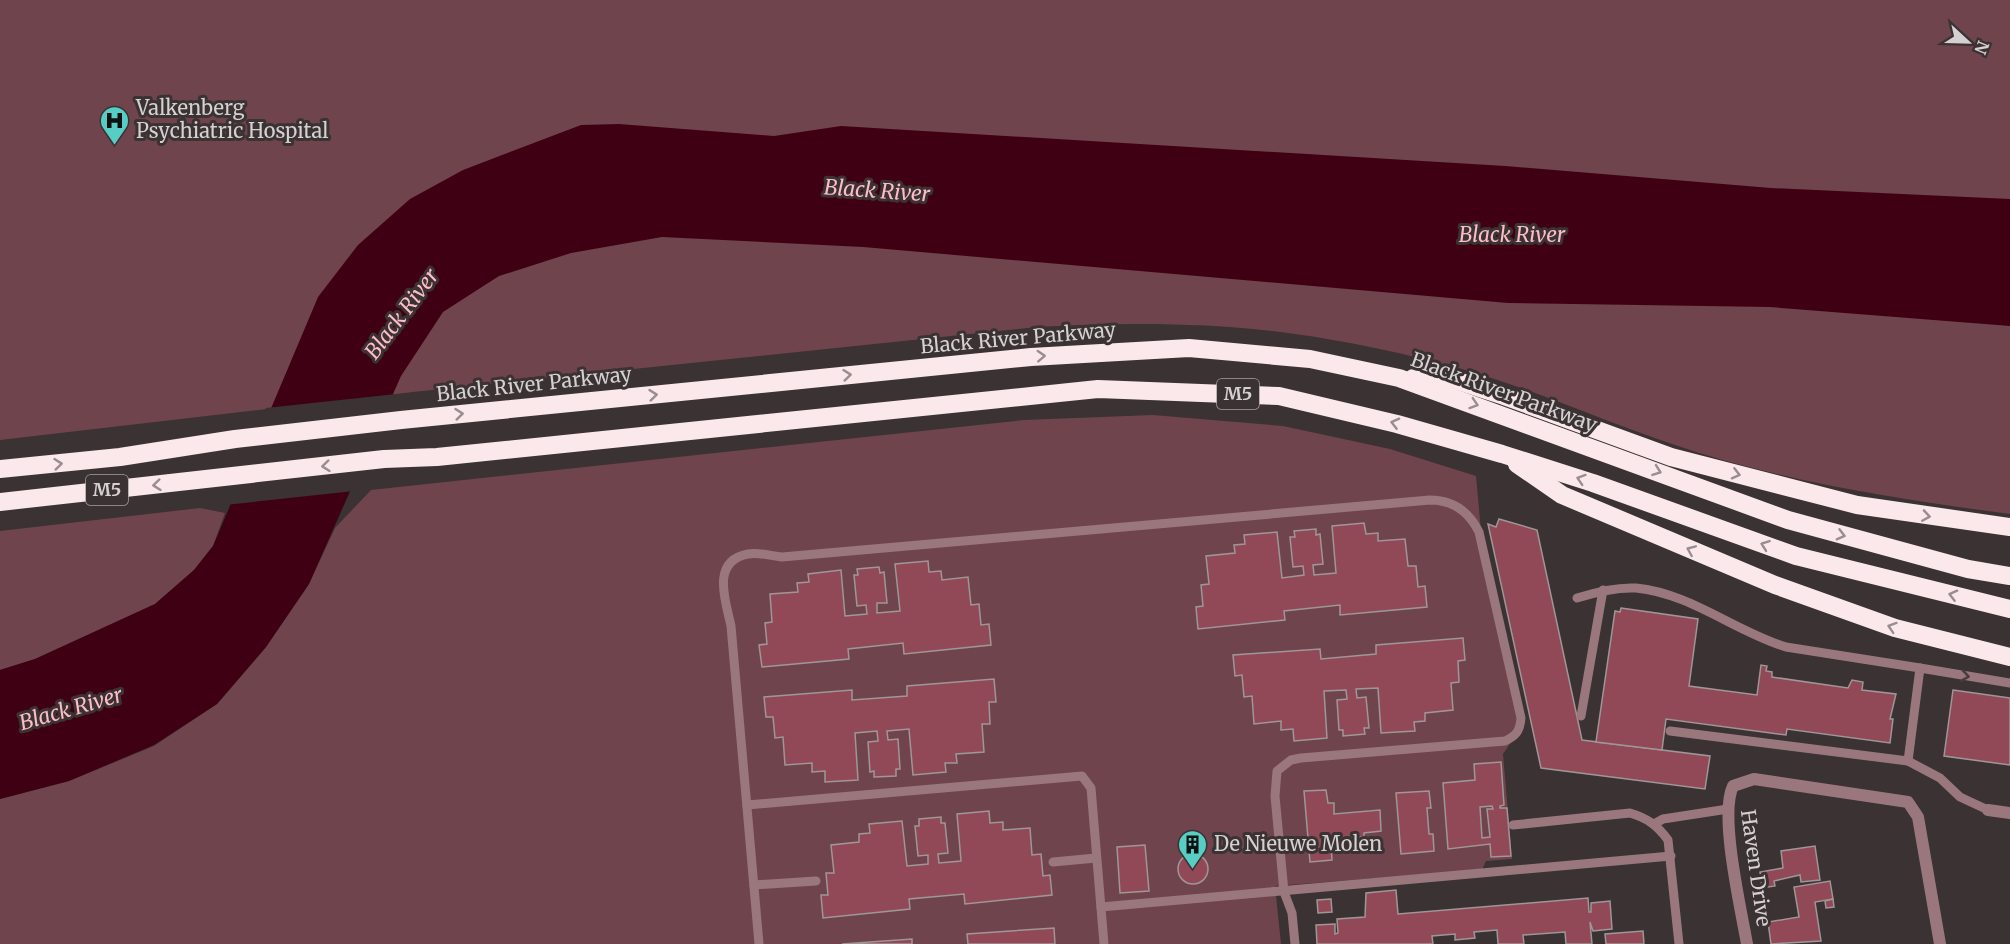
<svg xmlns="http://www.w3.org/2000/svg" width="2010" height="944" font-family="Merriweather,serif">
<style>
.green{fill:#70444c}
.water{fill:#3f0014}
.pier{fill:#3a3233}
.building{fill:#914958;stroke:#9f9697;stroke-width:1.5;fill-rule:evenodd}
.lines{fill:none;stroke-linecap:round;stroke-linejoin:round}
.service{stroke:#9a777d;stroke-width:9}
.minor{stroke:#9a777d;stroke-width:12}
.motorway{stroke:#fae8eb;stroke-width:18}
.oneway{stroke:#9a8d8f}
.oneway2{stroke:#483c3e}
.labels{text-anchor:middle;stroke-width:6;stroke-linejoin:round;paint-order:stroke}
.shield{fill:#3a3233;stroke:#a6a1a2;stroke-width:1.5}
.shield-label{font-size:18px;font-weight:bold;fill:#d5d0d1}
.poi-label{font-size:20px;fill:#d5d0d1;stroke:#3a3233;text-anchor:start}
.street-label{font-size:20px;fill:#d5d0d1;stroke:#3a3233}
.water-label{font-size:21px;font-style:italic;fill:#febcc7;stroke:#3a3233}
</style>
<rect width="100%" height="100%" fill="#3a3233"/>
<g class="green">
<path d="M0,0H2010V514C1897,499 1780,481 1672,444C1621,427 1572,406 1521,388C1459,366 1392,350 1327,339C1231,322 1134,322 1037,327L413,392L0,440Z"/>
<path d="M1153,415L1283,426L1390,449L1476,476L1482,542L1520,729L1503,754L1512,859L1486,861L1482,870L1275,886L1281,944H0V799L69,781L154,746L217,704L266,647L309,584L335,528L371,490L1024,420Z"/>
<path d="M200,508L225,513L213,546L194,570L155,604L35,659L0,670V531Z"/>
</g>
<path class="water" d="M619,124L774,136L841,126L1505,166L1771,188L2010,199V326L1770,307L1508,303L863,247L662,237L571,253L499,276L443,312L401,376L309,584L266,647L217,704L154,745L69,781L0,799V670L35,659L155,604L194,570L213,546L318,297L358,245L410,199L463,170L581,125Z"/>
<path class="pier" d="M396,394L354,491L225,505L266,408Z"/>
<g class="building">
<path d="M1499,519L1537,530L1582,740L1710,756L1705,789L1541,768L1488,524L1496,527Z"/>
<path d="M1364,523L1366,534L1378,533V541L1405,539L1408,566H1416L1418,587L1425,586L1427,607L1340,615V605L1284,611L1285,620L1198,629L1196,607L1203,606L1201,585L1209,584L1206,556L1235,553L1234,545L1245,544L1244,535L1277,532L1282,578L1304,575L1303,566L1293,567L1290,537H1295L1294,531L1316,529V535L1320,534L1323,564L1313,565L1314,575L1336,573L1332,526Z"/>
<path d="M928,561L929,572L941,571L942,580L968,577L971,605L979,604L981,625L989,624L991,645L904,654L903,643L848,649L849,659L762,667L759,645L767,644L765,623L772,622L770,594L798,592L797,583L809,582L808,574L841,570L845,616L867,614L866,605L857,606L854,575H858L857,569L879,567L880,573L884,572L887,603H877V613L900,611L895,564Z"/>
<path d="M1621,608L1698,619L1689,686L1757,695L1761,665L1767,666L1766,671L1772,672V677L1848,688L1852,680L1863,682L1862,690L1896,694L1890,719H1893L1890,743L1787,729L1786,735L1666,719L1662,750L1596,742L1615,611L1620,612Z"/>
<path d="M1463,638L1465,660L1458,661L1459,682L1451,683L1453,710L1425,713V721L1414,722L1415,731L1381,733L1378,688L1356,689L1357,698L1366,697L1369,728H1364L1365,734L1343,736V730H1339L1337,700L1347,699L1346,690L1324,691L1327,738L1294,741L1293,729L1281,730V721L1254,724L1252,696L1244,697L1242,675L1235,676L1233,655L1320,649L1321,659L1376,654V645Z"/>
<path d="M994,679L996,702H989L990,724H982L984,752L956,754L957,763H945L946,772L913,775L909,729L887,731L888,740L898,739L900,769H896V776L874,777V771L870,772L868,742L878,741L877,731L855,733L858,780L825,782V771L812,772V763L785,765L783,737L775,738L773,717H766L764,697L852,690V700L907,696V686Z"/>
<path d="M1953,690L2010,698V765L1944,756Z"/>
<path d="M1501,762L1504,805L1500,806V808H1507L1511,856L1491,857L1490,844L1448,849L1443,783L1475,780L1474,764ZM1492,806L1493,809H1487L1490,837L1482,838L1480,807Z"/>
<path d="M1326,790L1328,803H1334V814L1380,810L1381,831L1364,833V837L1336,839L1337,846H1331L1332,860L1310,862L1304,791Z"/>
<path d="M1429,791L1431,808H1427L1429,834H1433L1434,851L1401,854L1396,793Z"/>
<path d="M989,811L990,823L1003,822V830L1030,828L1032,855L1041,854L1043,876L1050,875L1052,895L965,904L964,894L909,899L910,909L823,918L821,895H828L826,873H834L831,845L859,842V834L870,833L869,824L902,821L907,866L928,864V855L918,856L915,826H919V819L941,817V823H945L948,853L938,854L939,863L961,861L957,814Z"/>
<path d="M1145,845L1149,891L1120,893L1117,847Z"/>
<path d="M1815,846L1820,880L1801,882L1800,875L1774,881L1775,886L1762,888L1760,872L1783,868L1781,851Z"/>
<circle cx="1193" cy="869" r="15"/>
<path d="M1830,881L1833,899L1815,902L1821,941L1771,944L1768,922L1799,917L1794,887Z"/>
<path d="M1396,890L1398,914L1588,898L1589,912H1591V903L1610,901L1612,929L1593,931L1590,922L1592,944H1566L1565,932L1523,935L1524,944H1498L1497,930L1474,932L1475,938L1455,940V934L1432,936L1433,944H1317L1316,925L1335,924V934L1338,933L1337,919L1365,917L1366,893Z"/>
<path d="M1331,899L1332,912L1318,913L1317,900Z"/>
<path d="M1833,899L1834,907L1826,908L1825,901Z"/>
<path d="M1054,928L1055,944H968L967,934Z"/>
<path d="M1643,931L1644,944H1606L1605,934Z"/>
<path d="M912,939V944H842Z"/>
</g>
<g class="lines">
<g class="service">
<path d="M1577,598C1596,592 1616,587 1636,588C1690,593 1736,632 1786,647L1920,668L1908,761L1940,778L1960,797L1988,810"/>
<path d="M1920,668L2010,683"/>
<path d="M1581,716L1603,590"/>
<path d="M1670,731L1908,761"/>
<path d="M747,805L1082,776L1091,788L1104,944"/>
<path d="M1654,824L1663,819L1728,809"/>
<path d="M1513,825L1630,813C1647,818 1657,825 1668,840L1679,944"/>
<path d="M1053,862L1096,858"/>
<path d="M754,885L816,881"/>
<path d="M1101,907L1671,856"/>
<path d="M759,944L731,626C726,602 710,561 748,554C759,552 771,556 782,557L1430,500C1453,500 1469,512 1479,532L1521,718C1520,731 1516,736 1505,741L1301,758L1291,760L1277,771L1275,796L1284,892L1292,913L1295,944"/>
</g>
<g class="minor">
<path d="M1988,810L2010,813"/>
<path d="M1747,944C1741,909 1719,815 1733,786L1754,779L1908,802L1918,817L1940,944"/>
</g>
<g class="motorway">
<path d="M1413,378H1449L1504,396L1671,457L1857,505L2010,527"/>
<path d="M1517,464L1562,495L1775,585L1895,628L2010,657"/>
<path d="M0,469L120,457L235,439L401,420L1031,357L1189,348L1310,359L1399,378L1788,520L1968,569L2010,576"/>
<path d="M0,502L384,459L437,457L1098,389L1279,396L1397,424L1502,454L1593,483L1796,556L2010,609"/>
</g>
</g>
<defs><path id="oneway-chevron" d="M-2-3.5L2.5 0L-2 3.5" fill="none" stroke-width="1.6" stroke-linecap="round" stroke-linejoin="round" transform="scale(1.5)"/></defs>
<g class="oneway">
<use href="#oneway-chevron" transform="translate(1041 356) rotate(-3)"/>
<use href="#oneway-chevron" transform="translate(847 375) rotate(-6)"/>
<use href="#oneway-chevron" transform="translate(653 395) rotate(-6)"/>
<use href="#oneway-chevron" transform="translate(1474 404) rotate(18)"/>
<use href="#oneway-chevron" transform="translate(459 414) rotate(-6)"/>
<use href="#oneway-chevron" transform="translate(1395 423) rotate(-166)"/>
<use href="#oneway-chevron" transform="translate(58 464) rotate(-6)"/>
<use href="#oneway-chevron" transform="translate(326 466) rotate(174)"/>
<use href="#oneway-chevron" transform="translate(1657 471) rotate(20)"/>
<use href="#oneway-chevron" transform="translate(1736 474) rotate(14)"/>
<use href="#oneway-chevron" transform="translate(1581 479) rotate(-162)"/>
<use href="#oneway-chevron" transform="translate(157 485) rotate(174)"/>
<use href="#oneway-chevron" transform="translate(1926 516) rotate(9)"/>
<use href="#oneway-chevron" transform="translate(1841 535) rotate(15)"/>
<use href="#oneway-chevron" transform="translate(1765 545) rotate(-160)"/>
<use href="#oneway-chevron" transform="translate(1691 550) rotate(-157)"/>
<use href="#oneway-chevron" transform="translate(1953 595) rotate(-166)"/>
<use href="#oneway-chevron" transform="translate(1892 627) rotate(-162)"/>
</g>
<use class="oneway2" href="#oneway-chevron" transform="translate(1965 676) rotate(9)"/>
<defs>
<symbol id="hospital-pin" viewBox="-11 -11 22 30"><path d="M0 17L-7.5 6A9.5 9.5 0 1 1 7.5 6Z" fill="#56cec4" stroke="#3a3233"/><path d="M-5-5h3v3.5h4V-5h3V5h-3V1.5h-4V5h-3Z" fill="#111"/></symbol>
<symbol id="building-pin" viewBox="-11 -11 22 30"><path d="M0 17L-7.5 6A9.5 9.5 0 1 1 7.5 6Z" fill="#56cec4" stroke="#3a3233"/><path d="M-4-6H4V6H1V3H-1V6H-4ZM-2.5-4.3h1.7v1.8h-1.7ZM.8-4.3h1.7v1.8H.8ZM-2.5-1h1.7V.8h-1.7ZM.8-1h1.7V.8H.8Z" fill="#111"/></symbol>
</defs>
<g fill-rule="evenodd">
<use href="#hospital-pin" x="98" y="104" width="33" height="45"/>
<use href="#building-pin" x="1176" y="828" width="33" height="45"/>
</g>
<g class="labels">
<g class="shield">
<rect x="1217" y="379" width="42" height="30" rx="4.5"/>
<rect x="86" y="475" width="42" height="30" rx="4.5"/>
</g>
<g class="shield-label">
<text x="1238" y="400">M5</text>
<text x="107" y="496">M5</text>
</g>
<g class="poi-label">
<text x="136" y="115">Valkenberg<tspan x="136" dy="23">Psychiatric Hospital</tspan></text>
<text x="1214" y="851">De Nieuwe Molen</text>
</g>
<g class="street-label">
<text transform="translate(1018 338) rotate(-5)" y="7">Black River Parkway</text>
<text transform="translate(534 384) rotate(-6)" y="7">Black River Parkway</text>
<text transform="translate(1504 392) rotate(20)" y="7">Black River Parkway</text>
<text transform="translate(1756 868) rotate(82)" y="7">Haven Drive</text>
</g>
<g class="water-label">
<text transform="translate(877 191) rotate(4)" y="7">Black River</text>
<text x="1512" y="242">Black River</text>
<text transform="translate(402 314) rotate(-53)" y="7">Black River</text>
<text transform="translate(71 709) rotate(-16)" y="7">Black River</text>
</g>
</g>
<g transform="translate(1968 42) rotate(112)" stroke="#3a3233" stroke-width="4.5" paint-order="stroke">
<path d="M0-4.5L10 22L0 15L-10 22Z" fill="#d5d0d1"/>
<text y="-9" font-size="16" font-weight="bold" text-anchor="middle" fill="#d5d0d1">N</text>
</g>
</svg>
